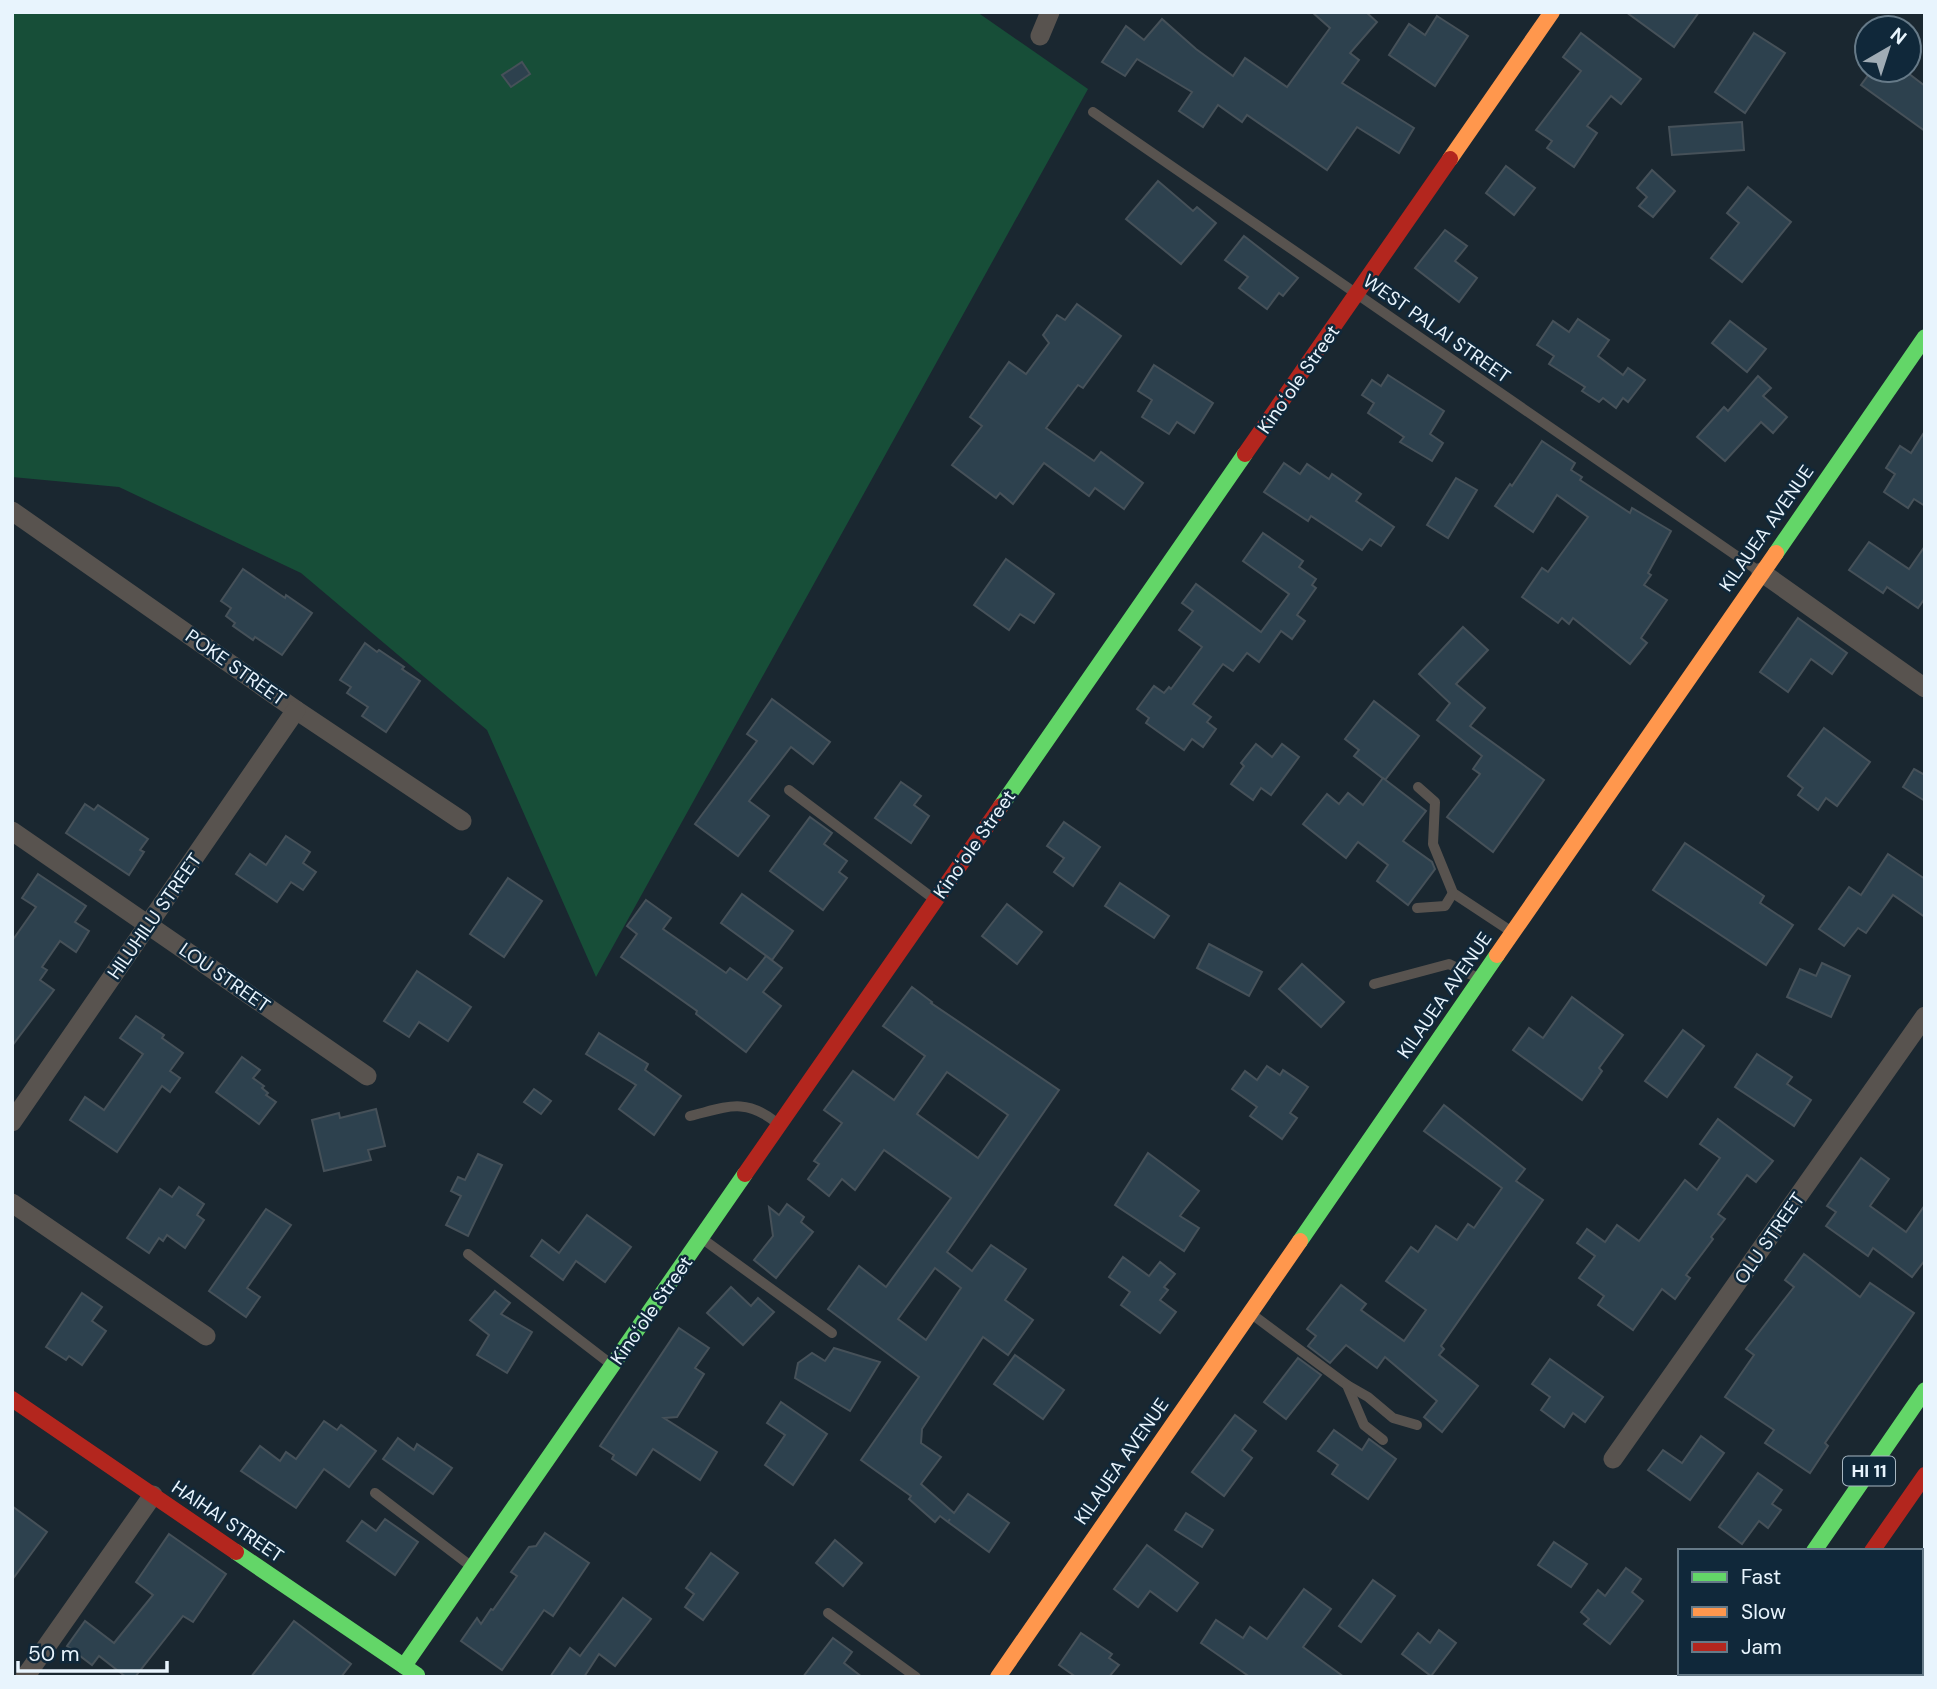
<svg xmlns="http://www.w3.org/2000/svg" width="1937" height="1689" font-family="'DM Sans',sans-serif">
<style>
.green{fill:#174e38}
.building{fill:#2d414e;stroke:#465159;stroke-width:2;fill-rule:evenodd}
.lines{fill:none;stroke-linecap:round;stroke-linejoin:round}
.lane{stroke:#58534f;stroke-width:10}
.street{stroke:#58534f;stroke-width:19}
.fast{stroke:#63d668;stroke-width:16}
.slow{stroke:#ff974d;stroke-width:16}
.jam{stroke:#b3261e;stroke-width:16}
.labels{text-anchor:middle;stroke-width:5;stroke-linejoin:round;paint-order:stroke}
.shield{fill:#10283a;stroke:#a7b7c2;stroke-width:2}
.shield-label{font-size:18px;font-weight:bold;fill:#e8f4fd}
.street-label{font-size:19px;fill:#e8f4fd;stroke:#10283a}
</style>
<rect width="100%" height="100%" fill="#1a2730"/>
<path class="green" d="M12,12H977L1088,89L596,977L487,730L301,573L119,487L12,477Z"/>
<g class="building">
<path d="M1312,12H1366L1377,22L1350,53L1359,60L1342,83L1414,128L1399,153L1357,127L1327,170L1247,115L1242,122L1218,105L1203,127L1179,111L1192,92L1137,59L1125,76L1102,62L1126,26L1144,40L1162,19L1196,49L1233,76L1245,58L1287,87L1330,28Z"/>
<path d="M1626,12H1699L1674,47Z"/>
<path d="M1437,16L1468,36L1435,86L1389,55L1409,24L1425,35Z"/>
<path d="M1581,33L1641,79L1621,104L1611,96L1587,126L1597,133L1574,167L1547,148L1552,141L1536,130L1581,71L1563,57Z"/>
<path d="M1754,33L1785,53L1745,113L1715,92Z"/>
<path d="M522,62L530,74L511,87L502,75Z"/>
<path d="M1872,70H1904L1925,86V131L1861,85Z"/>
<path d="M1742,122L1744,150L1672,155L1669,127Z"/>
<path d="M1506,166L1535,188L1514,215L1486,193Z"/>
<path d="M1652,170L1675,191L1653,217L1639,206L1647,197L1637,188Z"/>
<path d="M1158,181L1193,211L1197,207L1216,223L1181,264L1126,219Z"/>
<path d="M1748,187L1791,222L1742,282L1711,258L1739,223L1727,213Z"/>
<path d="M1445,230L1467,246L1455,261L1477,278L1459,302L1415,268Z"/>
<path d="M1244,236L1298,278L1283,296L1279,293L1267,309L1239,288L1248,277L1225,260Z"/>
<path d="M1077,304L1121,336L1083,388L1078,385L1046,428L1094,461L1101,452L1143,483L1124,509L1095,488L1089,496L1044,463L1013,504L1000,493L996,498L952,465L982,426L970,417L1009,362L1026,374L1049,343L1043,335L1057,315L1065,320Z"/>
<path d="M1578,319L1609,340L1598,356L1623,375L1628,368L1645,380L1628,402L1623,398L1616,408L1603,398L1599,402L1582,391L1585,387L1549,364L1554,356L1537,345L1553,321L1569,332Z"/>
<path d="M1730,321L1766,349L1747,372L1712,343Z"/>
<path d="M1154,365L1213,403L1194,433L1177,422L1169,434L1142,417L1152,400L1138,391Z"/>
<path d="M1388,375L1444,411L1430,434L1443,443L1432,461L1400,442L1404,437L1368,413L1374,403L1362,395L1372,380L1381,386Z"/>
<path d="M1758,376L1771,388L1763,396L1787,417L1773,433L1761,422L1725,461L1697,437L1724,407L1728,411Z"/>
<path d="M1925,431V506L1914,499L1908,508L1884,492L1895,474L1886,468L1900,446L1911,453Z"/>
<path d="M1542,441L1575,463L1571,470L1582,477L1580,480L1630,513L1632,508L1671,531L1648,573L1651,575L1644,585L1667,600L1641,638L1647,643L1630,664L1573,618L1569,624L1562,618L1558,623L1522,597L1542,568L1548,572L1588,517L1557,495L1533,532L1495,506L1510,484L1512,486Z"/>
<path d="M1284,463L1300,474L1307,464L1329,479L1332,474L1361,494L1356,501L1394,527L1381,546L1370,539L1362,550L1311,516L1308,521L1264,492Z"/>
<path d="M1456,478L1477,490L1448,538L1427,525Z"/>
<path d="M1263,533L1303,561L1299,567L1316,579L1312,585L1316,588L1297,615L1305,621L1292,639L1281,631L1259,662L1247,653L1233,671L1223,664L1193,704L1211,717L1207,722L1216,729L1203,747L1192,739L1184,750L1146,723L1149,718L1137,709L1154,686L1164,693L1169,687L1171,689L1202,647L1179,630L1193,611L1182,603L1196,584L1261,632L1289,594L1243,561Z"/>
<path d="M1869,542L1909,569L1925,546V598L1918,608L1887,587L1883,593L1849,570Z"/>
<path d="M1006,559L1054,594L1034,623L1020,614L1009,630L974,605Z"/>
<path d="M243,569L285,598L286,595L312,613L282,655L255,637L253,640L233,626L235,623L226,616L231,608L221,601Z"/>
<path d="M1798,618L1847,653L1832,674L1811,659L1788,692L1760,672Z"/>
<path d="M1463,627L1488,650L1456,684L1485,708L1470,726L1544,780L1493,852L1447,817L1480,774L1473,769L1482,756L1437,720L1450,703L1419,674Z"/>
<path d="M365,643L377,652L379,650L404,667L402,669L420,681L386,732L362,716L368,707L347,693L351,687L340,680Z"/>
<path d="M772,699L830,742L813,764L791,747L749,801L769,816L738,856L695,824L757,741L747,734Z"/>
<path d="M1374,701L1419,736L1385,780L1354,756L1359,750L1345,739Z"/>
<path d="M1824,728L1870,762L1837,806L1826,798L1818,810L1798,795L1803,788L1788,776Z"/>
<path d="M1256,744L1272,757L1282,744L1299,757L1271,795L1261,788L1253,800L1231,784L1244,766L1241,763Z"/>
<path d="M1914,769L1925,775V801L1903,787Z"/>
<path d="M1383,778L1426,811L1403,841L1432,862L1435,869L1408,905L1377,881L1388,865L1358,842L1346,858L1303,824L1327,794L1339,804L1348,793L1363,805Z"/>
<path d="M901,782L921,796L914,805L929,816L911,843L875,818Z"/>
<path d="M85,804L94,810L98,805L148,839L140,850L144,852L129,875L66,833Z"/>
<path d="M810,817L832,833L824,844L847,861L839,872L847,878L823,910L770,871Z"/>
<path d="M1064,822L1100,847L1073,886L1054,872L1064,858L1047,846Z"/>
<path d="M286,836L310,852L303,863L316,872L303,890L291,882L277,902L236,874L250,854L266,865Z"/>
<path d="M1685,843L1764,896L1760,903L1793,925L1766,965L1653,890Z"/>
<path d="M1888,854L1925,879V917L1893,895L1866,933L1858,928L1844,946L1819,929L1849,887L1861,895Z"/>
<path d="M38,874L86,906L75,922L89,931L76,952L60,941L42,967L47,970L40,980L54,990L12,1046V941L36,907L22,898Z"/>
<path d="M508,878L542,901L504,957L470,934Z"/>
<path d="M1120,883L1169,916L1154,938L1105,906Z"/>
<path d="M742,894L793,931L772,960L721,923Z"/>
<path d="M646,900L671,918L663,929L726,973L730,968L747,980L766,956L782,968L763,992L781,1006L746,1052L696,1014L697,1011L621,957L637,934L627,926Z"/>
<path d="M1007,904L1042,932L1017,964L982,936Z"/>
<path d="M1209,944L1262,972L1249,996L1197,968Z"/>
<path d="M1822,963L1850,976L1831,1017L1787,997L1800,969L1816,976Z"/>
<path d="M1302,964L1344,1002L1321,1027L1279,989Z"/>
<path d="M417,971L471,1007L448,1041L419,1022L409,1037L384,1021Z"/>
<path d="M912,987L932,1002L931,1003L1059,1090L947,1252L972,1271L991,1245L1026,1269L1005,1300L1033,1320L1008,1355L983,1337L922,1429L921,1443L941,1457L921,1484L954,1513L968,1494L1009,1523L989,1552L948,1522L950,1519L948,1522L940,1516L935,1522L909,1499L911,1496L861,1460L919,1377L828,1309L859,1266L886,1287L951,1198L884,1150L855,1190L842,1179L829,1196L808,1179L819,1164L814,1161L842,1123L824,1110L853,1071L894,1100L925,1056L883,1026ZM947,1072L1008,1115L978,1158L917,1114ZM935,1268L961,1288L926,1340L898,1319Z"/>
<path d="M1572,997L1623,1035L1599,1068L1602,1071L1582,1100L1513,1050L1529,1028L1543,1038Z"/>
<path d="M136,1016L164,1035L162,1038L183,1053L170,1071L180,1078L170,1092L162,1086L117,1152L70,1120L85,1097L104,1110L143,1054L120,1038Z"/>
<path d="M1683,1030L1704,1046L1667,1097L1645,1081Z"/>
<path d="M599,1033L648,1064L645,1070L681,1096L654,1135L619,1109L636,1085L586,1054Z"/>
<path d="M1757,1054L1792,1077L1787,1084L1811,1100L1794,1126L1735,1087Z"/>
<path d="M242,1057L260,1070L253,1078L264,1086L262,1088L268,1093L266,1095L276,1102L259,1124L216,1092Z"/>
<path d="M1267,1066L1280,1075L1283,1070L1308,1087L1290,1113L1297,1118L1282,1139L1250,1116L1257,1107L1232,1089L1245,1071L1257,1080Z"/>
<path d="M534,1089L551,1101L541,1114L524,1102Z"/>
<path d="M1444,1105L1525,1169L1516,1181L1543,1200L1441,1346L1444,1349L1439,1355L1478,1386L1442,1432L1424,1417L1437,1401L1385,1357L1377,1368L1346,1345L1330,1363L1308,1346L1316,1336L1307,1329L1341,1285L1366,1304L1361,1310L1404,1341L1426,1310L1386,1281L1411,1247L1418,1252L1436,1226L1457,1240L1468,1224L1474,1228L1502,1188L1424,1131Z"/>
<path d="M376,1109L385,1146L368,1150L371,1160L324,1171L312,1120L339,1113L340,1118Z"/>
<path d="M1718,1119L1773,1161L1756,1182L1747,1175L1718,1214L1725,1219L1711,1237L1713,1239L1686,1275L1690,1278L1675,1299L1662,1289L1633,1330L1598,1305L1604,1296L1579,1278L1595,1256L1577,1243L1587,1229L1605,1242L1617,1225L1639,1241L1685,1180L1697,1190L1720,1158L1700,1144Z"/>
<path d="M1148,1153L1199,1191L1180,1216L1199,1228L1184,1251L1115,1205Z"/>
<path d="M478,1154L502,1165L468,1236L446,1225L461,1196L451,1191L458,1177L465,1180Z"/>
<path d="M1861,1158L1889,1179L1870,1206L1906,1232L1925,1205V1260L1912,1277L1873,1248L1868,1256L1826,1226L1836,1212L1827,1206Z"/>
<path d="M179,1187L204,1204L197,1215L204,1220L185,1248L167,1235L163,1241L159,1238L149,1253L127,1238L160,1189L172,1197Z"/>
<path d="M787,1204L804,1217L801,1222L813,1232L776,1278L754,1260L773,1236L769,1207L779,1215Z"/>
<path d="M266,1209L291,1225L247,1288L260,1297L246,1317L209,1291Z"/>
<path d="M587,1215L631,1247L605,1282L576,1261L563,1280L531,1256L542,1240L559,1253Z"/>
<path d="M1804,1254L1860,1297L1870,1283L1914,1313L1825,1443L1828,1446L1810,1473L1765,1443L1774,1430L1725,1397L1754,1355L1746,1349L1794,1287L1785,1280Z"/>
<path d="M1123,1257L1149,1276L1160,1262L1175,1274L1164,1287L1168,1290L1160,1300L1176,1312L1160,1333L1121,1305L1130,1292L1109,1277Z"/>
<path d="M731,1287L751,1306L758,1298L774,1312L743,1345L707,1313Z"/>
<path d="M495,1291L510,1303L501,1314L532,1332L507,1373L477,1355L489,1335L470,1320Z"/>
<path d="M82,1293L102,1307L92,1321L106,1331L82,1365L69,1356L66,1360L46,1347Z"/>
<path d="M679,1328L709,1348L695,1368L704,1374L677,1417L664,1418L717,1452L700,1480L653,1449L636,1475L612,1459L614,1455L600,1446Z"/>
<path d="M834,1348L880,1362L850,1411L795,1378L798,1363L812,1353L825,1361Z"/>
<path d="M1015,1355L1064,1390L1043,1419L994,1384Z"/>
<path d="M1298,1358L1321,1375L1286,1419L1264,1402Z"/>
<path d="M1550,1359L1603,1397L1585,1422L1573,1413L1564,1427L1541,1410L1550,1397L1532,1384Z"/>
<path d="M781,1402L827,1434L793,1485L765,1465L785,1435L767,1423Z"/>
<path d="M1235,1415L1256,1431L1242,1450L1252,1458L1224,1496L1192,1472Z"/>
<path d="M324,1421L337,1430L341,1425L376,1451L349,1487L324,1469L296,1508L241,1471L260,1446L280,1461L286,1452L296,1459Z"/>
<path d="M1334,1430L1362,1450L1369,1439L1396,1459L1368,1499L1332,1474L1338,1465L1318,1451Z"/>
<path d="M1701,1436L1724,1453L1690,1500L1648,1470L1663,1450L1682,1463Z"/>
<path d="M398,1438L414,1450L417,1444L452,1468L433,1494L383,1459Z"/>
<path d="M1758,1473L1782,1490L1772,1504L1781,1510L1768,1528L1759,1521L1742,1544L1719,1527Z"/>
<path d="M12,1506L47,1532L12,1580Z"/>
<path d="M1186,1513L1213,1530L1202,1547L1175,1530Z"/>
<path d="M385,1519L418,1542L395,1575L347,1541L362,1521L376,1531Z"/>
<path d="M545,1533L589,1563L553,1616L544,1610L502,1670L461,1641L477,1618L481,1624L491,1609L493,1610L517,1576L511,1572L529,1547L536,1546Z"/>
<path d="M169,1534L226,1574L193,1622L183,1616L135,1677H126L99,1656L92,1665L67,1646L85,1621L114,1643L153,1595L136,1582Z"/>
<path d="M835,1540L862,1563L843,1586L816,1563Z"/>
<path d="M1554,1542L1587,1564L1571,1587L1538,1565Z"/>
<path d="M1147,1545L1198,1583L1177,1611L1150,1591L1138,1607L1114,1589Z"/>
<path d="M711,1553L738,1573L703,1620L685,1607L694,1594L686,1588Z"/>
<path d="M1626,1568L1641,1579L1632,1592L1643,1601L1610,1644L1584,1624L1589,1619L1581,1612L1598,1590L1605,1596Z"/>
<path d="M1373,1580L1395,1596L1361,1642L1339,1626Z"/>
<path d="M1304,1589L1331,1609L1303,1647L1344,1677H1250L1201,1643L1216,1620L1243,1638L1250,1627L1267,1639Z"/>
<path d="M623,1598L651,1619L615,1666L599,1654L584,1677H550L570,1648L580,1656Z"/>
<path d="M294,1621L351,1664L341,1677H251Z"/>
<path d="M1439,1630L1456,1643L1431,1676L1402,1654L1418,1633L1430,1643Z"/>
<path d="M1081,1633L1112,1654L1109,1658L1119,1665L1109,1677H1076L1059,1665Z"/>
<path d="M833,1638L852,1652L844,1663L862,1677H803Z"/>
</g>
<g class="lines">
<g class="lane">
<path d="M1093,112L1760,572"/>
<path d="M1418,787L1435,802L1433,844L1453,893L1512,932"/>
<path d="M789,790L934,899"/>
<path d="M1417,908L1445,906L1453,893"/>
<path d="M1374,984L1449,964L1480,979"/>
<path d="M690,1116C727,1107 745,1097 777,1123"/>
<path d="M704,1240L832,1333"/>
<path d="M468,1254L612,1365"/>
<path d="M1253,1315L1347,1385L1364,1425L1383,1440"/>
<path d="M1347,1385L1368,1397L1393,1418L1417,1425"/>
<path d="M375,1493L472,1567"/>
<path d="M828,1613L916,1677"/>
</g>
<g class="street">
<path d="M1040,36L1050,12"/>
<path d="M12,511L296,710L462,821"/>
<path d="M1761,572L1925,688"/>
<path d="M12,831L367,1076"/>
<path d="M12,1122L296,710"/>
<path d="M12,1203L206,1336"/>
<path d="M1613,1459L1925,1016"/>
<path d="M25,1677L153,1495"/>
</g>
<g class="fast">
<path d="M1776,553L1925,337"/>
<path d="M1001,806L1245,454"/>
<path d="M1300,1241L1497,955"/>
<path d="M1814,1551L1925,1390"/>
<path d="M236,1552L417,1675"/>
<path d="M404,1666L745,1174"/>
<path d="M1729,1677L1731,1673"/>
</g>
<g class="slow">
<path d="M1450,159L1552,12"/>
<path d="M1497,955L1776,553"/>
<path d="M998,1677L1300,1241"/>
</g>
<g class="jam">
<path d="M1245,454L1450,159"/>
<path d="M745,1174L1001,806"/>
<path d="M12,1399L236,1552"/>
<path d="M1872,1551L1925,1475"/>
<path d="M1785,1677L1787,1673"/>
</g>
</g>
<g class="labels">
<rect class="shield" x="1843" y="1456.5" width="52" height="29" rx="5"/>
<g class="shield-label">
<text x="1869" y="1477">HI 11</text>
</g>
<g class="street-label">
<text transform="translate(1437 328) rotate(35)" y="7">WEST PALAI STREET</text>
<text transform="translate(1298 379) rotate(-55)" y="7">Kinoʻole Street</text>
<text transform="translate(1766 528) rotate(-55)" y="7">KILAUEA AVENUE</text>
<text transform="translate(236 667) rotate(35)" y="7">POKE STREET</text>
<text transform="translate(974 844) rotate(-55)" y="7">Kinoʻole Street</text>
<text transform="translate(154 916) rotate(-55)" y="7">HILUHILU STREET</text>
<text transform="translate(225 977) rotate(35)" y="7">LOU STREET</text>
<text transform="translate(1444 995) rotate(-55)" y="7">KILAUEA AVENUE</text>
<text transform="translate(1769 1238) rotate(-55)" y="7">OLU STREET</text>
<text transform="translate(651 1310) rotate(-55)" y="7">Kinoʻole Street</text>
<text transform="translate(1121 1461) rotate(-55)" y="7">KILAUEA AVENUE</text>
<text transform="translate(228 1521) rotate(34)" y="7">HAIHAI STREET</text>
</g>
</g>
<rect width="1937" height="1689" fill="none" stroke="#e8f4fd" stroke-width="28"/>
<rect x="1678" y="1549" width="245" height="126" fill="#10283a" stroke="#667a88" stroke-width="2"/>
<rect x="1692" y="1572" width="35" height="10" fill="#63d668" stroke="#667a88" stroke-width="2"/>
<text x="1741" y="1584" font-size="21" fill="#e8f4fd">Fast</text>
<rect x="1692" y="1607" width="35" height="10" fill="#ff974d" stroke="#667a88" stroke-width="2"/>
<text x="1741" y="1619" font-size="21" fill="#e8f4fd">Slow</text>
<rect x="1692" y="1642" width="35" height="10" fill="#b3261e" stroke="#667a88" stroke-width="2"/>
<text x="1741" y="1654" font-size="21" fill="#e8f4fd">Jam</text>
<g transform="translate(1888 49) rotate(39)"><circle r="33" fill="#10283a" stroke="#667a88" stroke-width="2"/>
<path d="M0-5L12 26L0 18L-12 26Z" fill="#a0acb5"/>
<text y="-10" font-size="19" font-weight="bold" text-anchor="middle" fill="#e8f4fd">N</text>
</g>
<path d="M18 1661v10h149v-10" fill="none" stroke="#e8f4fd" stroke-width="3.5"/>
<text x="28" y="1661" font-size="21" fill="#e8f4fd" stroke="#10283a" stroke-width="5" paint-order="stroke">50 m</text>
</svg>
